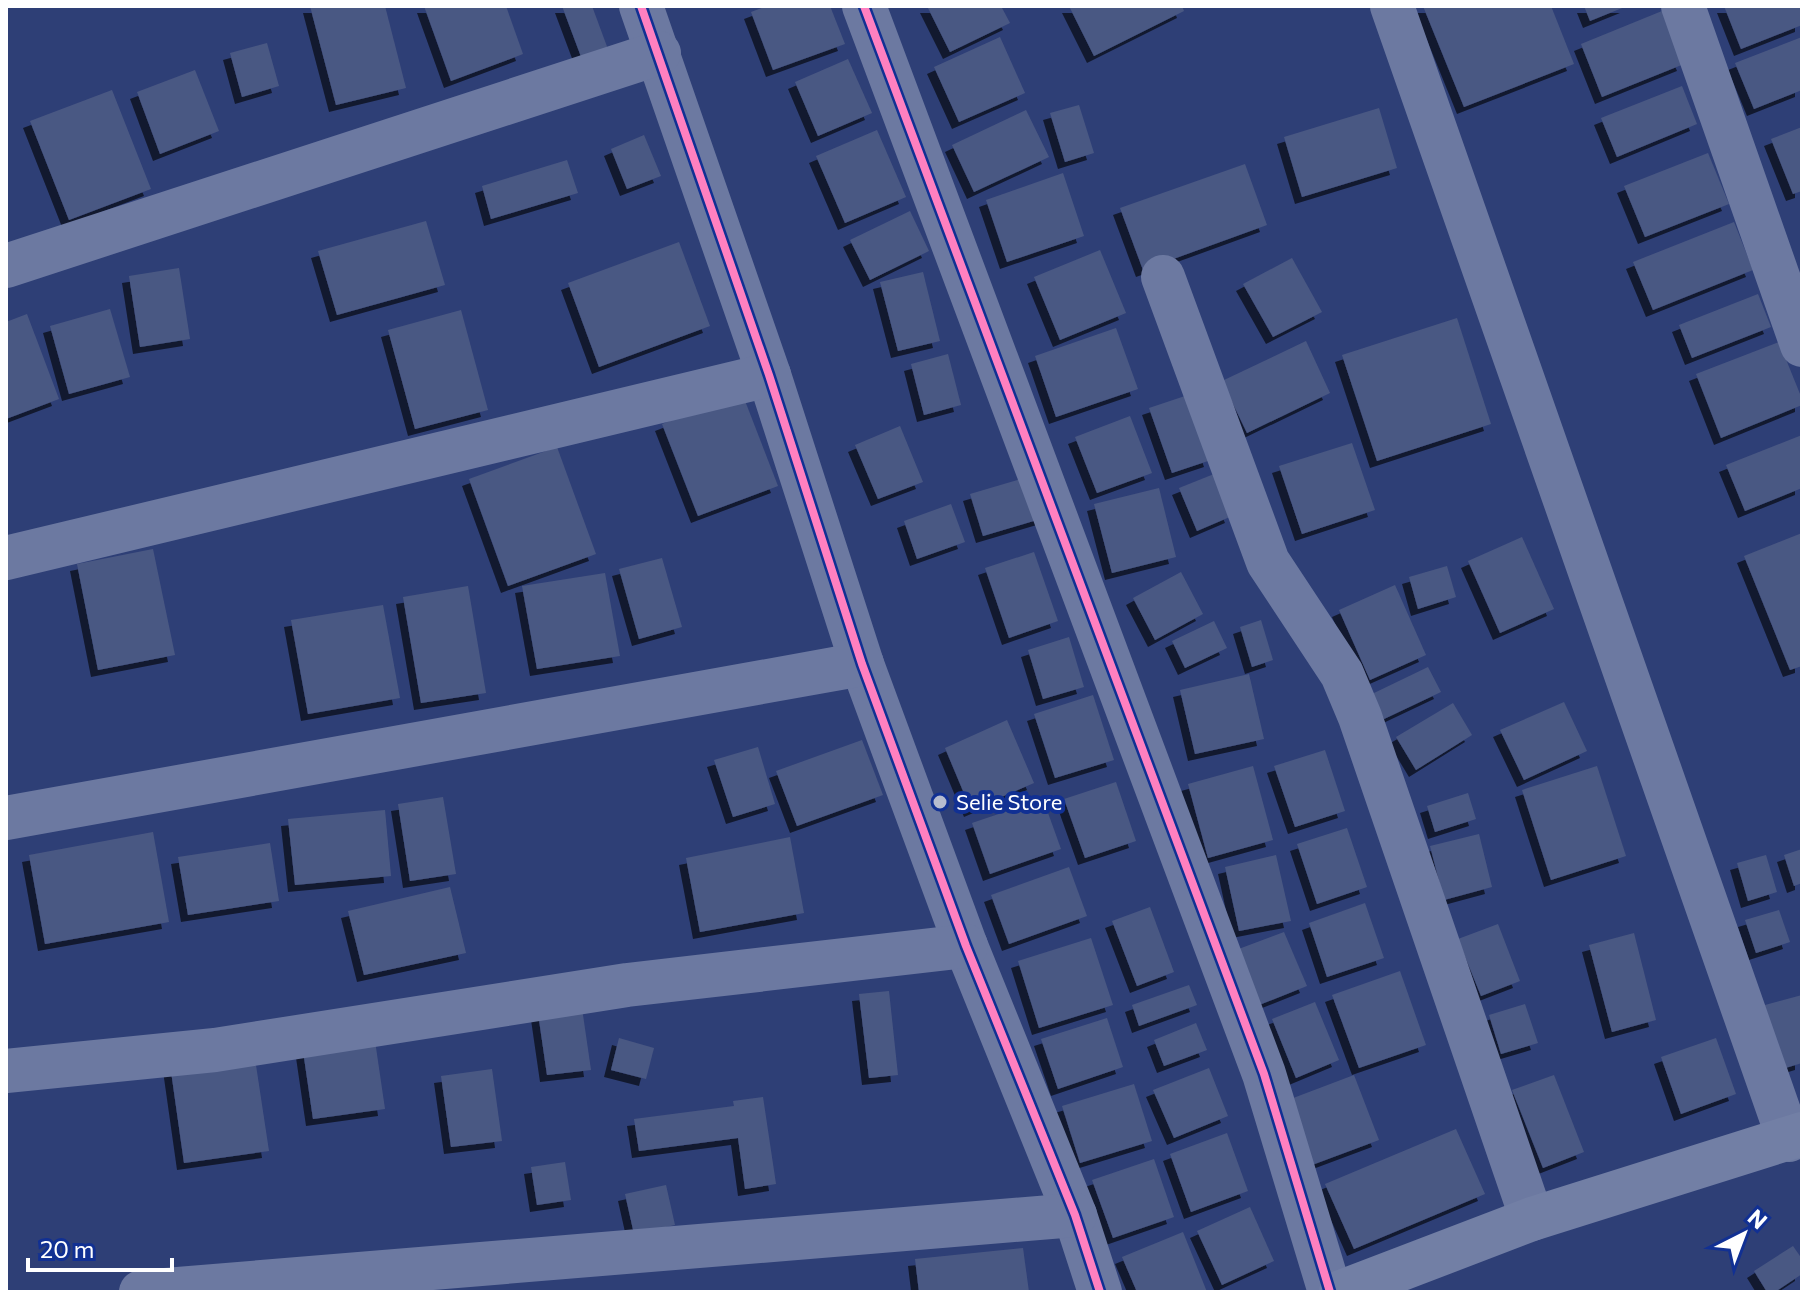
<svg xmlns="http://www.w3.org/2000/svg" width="1808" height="1298" font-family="Commissioner,sans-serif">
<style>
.building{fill:#4a5883;filter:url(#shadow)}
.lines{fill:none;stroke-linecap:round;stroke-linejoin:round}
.street{stroke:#6c79a1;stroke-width:44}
.secondary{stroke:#727fa5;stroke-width:44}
.cycleway-casing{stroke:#113093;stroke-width:13}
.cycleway{stroke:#ff80c0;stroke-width:8}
.poi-dot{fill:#b6bccf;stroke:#113093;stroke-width:3}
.labels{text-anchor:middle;stroke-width:8;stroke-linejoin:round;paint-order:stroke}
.poi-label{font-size:22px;fill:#fff;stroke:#113093;text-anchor:start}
</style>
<defs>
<filter id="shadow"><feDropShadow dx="-7" dy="7" stdDeviation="0" flood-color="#0009"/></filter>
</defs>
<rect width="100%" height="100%" fill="#2e3f76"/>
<g class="building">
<path d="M310,6H385L406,88L336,105Z"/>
<path d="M424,6H506L523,54L451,81Z"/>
<path d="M562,6H592L609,52L583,62Z"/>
<path d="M767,6H830L845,44L773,70L751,12Z"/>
<path d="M927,6H1001L1010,23L950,52Z"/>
<path d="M1069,6H1182L1184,11L1094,56Z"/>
<path d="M1423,6H1551L1574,64L1464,107Z"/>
<path d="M1584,6H1627L1590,21Z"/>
<path d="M1724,6H1802V25L1741,49Z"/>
<path d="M1662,11L1684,64L1602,97L1581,44Z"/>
<path d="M1000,37L1025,93L959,122L934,67Z"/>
<path d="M1802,37V90L1754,109L1735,63Z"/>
<path d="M267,43L279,86L242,97L230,53Z"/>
<path d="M848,59L872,113L818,136L795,82Z"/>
<path d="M195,70L219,131L160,154L137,92Z"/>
<path d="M1682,86L1697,124L1617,157L1601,118Z"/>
<path d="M112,90L151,189L69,220L30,121Z"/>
<path d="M1079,105L1094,153L1065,162L1050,113Z"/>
<path d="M1379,108L1397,168L1302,197L1284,137Z"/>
<path d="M1026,110L1049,157L974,192L952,145Z"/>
<path d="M1802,127V191L1793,194L1771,139Z"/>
<path d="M877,130L906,197L845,223L816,156Z"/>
<path d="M644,135L661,176L627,189L611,149Z"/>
<path d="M1708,153L1729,204L1645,237L1624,186Z"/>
<path d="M567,160L578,193L491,219L482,186Z"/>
<path d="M1245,164L1267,225L1143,270L1120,208Z"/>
<path d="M1063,173L1084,236L1007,262L986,200Z"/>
<path d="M910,211L929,251L870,280L850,240Z"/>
<path d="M426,221L445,285L337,315L318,251Z"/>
<path d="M1734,222L1753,270L1653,310L1633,262Z"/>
<path d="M679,242L710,326L599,367L568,283Z"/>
<path d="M1100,250L1126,313L1060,340L1034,277Z"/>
<path d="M1292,258L1322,312L1273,337L1243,284Z"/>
<path d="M179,268L190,339L140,347L129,276Z"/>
<path d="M923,272L940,341L898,351L880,282Z"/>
<path d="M1758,294L1771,327L1692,358L1679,325Z"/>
<path d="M110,309L130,377L69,394L50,326Z"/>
<path d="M461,310L488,410L415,429L388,330Z"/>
<path d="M27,314L59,399L6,419V322Z"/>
<path d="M1457,318L1491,424L1377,461L1342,355Z"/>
<path d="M1116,328L1138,389L1056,417L1035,356Z"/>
<path d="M1306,341L1330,393L1247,433L1222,381Z"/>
<path d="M1779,342L1802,399V405L1721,438L1696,374Z"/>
<path d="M948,354L961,405L924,415L911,364Z"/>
<path d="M742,393L778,486L698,516L662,424Z"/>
<path d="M1188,395L1211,460L1172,473L1149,408Z"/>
<path d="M1130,416L1152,473L1097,493L1075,437Z"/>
<path d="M900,426L923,482L878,499L855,445Z"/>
<path d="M1802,435V488L1745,511L1726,465Z"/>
<path d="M1352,443L1375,510L1302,534L1279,466Z"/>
<path d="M557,447L596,554L508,586L469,479Z"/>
<path d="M1214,474L1232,516L1197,531L1179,488Z"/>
<path d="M1034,475L1047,517L983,536L970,494Z"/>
<path d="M1159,488L1176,557L1112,573L1094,504Z"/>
<path d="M951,504L965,542L917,559L904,521Z"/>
<path d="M1802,533V666L1790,670L1744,556Z"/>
<path d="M1522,537L1554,609L1500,633L1468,561Z"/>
<path d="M153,549L175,655L98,670L77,564Z"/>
<path d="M1034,552L1058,621L1009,638L985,568Z"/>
<path d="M662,558L682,627L639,639L619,569Z"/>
<path d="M1447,566L1456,597L1418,609L1409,577Z"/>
<path d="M1181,572L1203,614L1155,640L1133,598Z"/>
<path d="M605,573L620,656L537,669L522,586Z"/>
<path d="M1395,585L1426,655L1370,680L1339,610Z"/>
<path d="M468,586L486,693L421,703L403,597Z"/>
<path d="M383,605L400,698L308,714L291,620Z"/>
<path d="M1261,620L1273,660L1252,667L1240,627Z"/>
<path d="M1214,621L1227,648L1185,668L1172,641Z"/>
<path d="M1069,637L1084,687L1043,699L1028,650Z"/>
<path d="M1428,667L1441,692L1384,719L1372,694Z"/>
<path d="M1249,674L1264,739L1195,754L1180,690Z"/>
<path d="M1093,695L1114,760L1055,778L1034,714Z"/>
<path d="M1564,702L1587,751L1524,780L1500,730Z"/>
<path d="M1453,703L1472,735L1416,770L1396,737Z"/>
<path d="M1007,720L1034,783L971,810L945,748Z"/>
<path d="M862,740L883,795L797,826L776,771Z"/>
<path d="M758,747L775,804L733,817L714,760Z"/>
<path d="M1325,750L1345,811L1295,827L1274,766Z"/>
<path d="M1253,766L1273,840L1208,858L1188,784Z"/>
<path d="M1597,766L1626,856L1551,880L1522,790Z"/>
<path d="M1116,782L1136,841L1085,858L1064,799Z"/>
<path d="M1468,793L1476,819L1435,832L1427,806Z"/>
<path d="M443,797L456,874L410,881L398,804Z"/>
<path d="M1043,799L1061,849L990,874L972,823Z"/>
<path d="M385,810L391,876L295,885L288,819Z"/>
<path d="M1347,828L1367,887L1317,904L1297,844Z"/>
<path d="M153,832L169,922L45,944L29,855Z"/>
<path d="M1479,834L1492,887L1444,900L1430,846Z"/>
<path d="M790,837L804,913L700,932L686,858Z"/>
<path d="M270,843L279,901L188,915L178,857Z"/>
<path d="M1802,849V883L1794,886L1784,855Z"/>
<path d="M1276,855L1291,921L1239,931L1225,867Z"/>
<path d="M1766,855L1777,892L1748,901L1737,863Z"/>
<path d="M1069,867L1087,916L1009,944L991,895Z"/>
<path d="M450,887L466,953L364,975L348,911Z"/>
<path d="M1365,903L1384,958L1327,977L1309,923Z"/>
<path d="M1150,907L1174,972L1137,986L1112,921Z"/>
<path d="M1779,910L1790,942L1756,953L1745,920Z"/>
<path d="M1498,924L1520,981L1481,996L1458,939Z"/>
<path d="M1284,932L1307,986L1259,1005L1236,950Z"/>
<path d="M1634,933L1656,1020L1612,1032L1589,945Z"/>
<path d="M1091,938L1113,1005L1039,1028L1018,961Z"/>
<path d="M1400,971L1426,1045L1359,1068L1332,995Z"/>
<path d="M1189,985L1197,1005L1139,1026L1132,1005Z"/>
<path d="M889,991L898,1075L869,1078L859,994Z"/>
<path d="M1802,995V1063L1772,1072L1754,1008Z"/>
<path d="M1315,1002L1339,1060L1296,1078L1272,1019Z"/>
<path d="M1525,1004L1538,1043L1501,1054L1489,1015Z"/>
<path d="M582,1008L591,1070L547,1075L538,1013Z"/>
<path d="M1107,1018L1123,1067L1058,1089L1041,1039Z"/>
<path d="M1196,1023L1207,1050L1164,1066L1154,1040Z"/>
<path d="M374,1034L385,1109L313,1119L302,1044Z"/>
<path d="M619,1038L654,1048L646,1079L611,1070Z"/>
<path d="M1716,1038L1736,1094L1681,1114L1661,1057Z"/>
<path d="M254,1052L269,1151L184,1163L170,1064Z"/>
<path d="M1209,1068L1228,1116L1174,1138L1153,1090Z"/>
<path d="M492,1069L502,1141L451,1147L441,1076Z"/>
<path d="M1354,1075L1379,1140L1312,1165L1288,1100Z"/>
<path d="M1554,1075L1584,1152L1543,1168L1512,1090Z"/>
<path d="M1134,1084L1152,1141L1080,1163L1062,1106Z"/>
<path d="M763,1097L776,1184L745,1189L738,1138L639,1151L634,1119L734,1106L733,1101Z"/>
<path d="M1456,1129L1485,1194L1354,1249L1325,1184Z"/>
<path d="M1227,1133L1248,1191L1191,1212L1170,1154Z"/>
<path d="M1154,1159L1174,1217L1113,1238L1092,1180Z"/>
<path d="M565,1162L571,1200L537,1205L531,1167Z"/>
<path d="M666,1185L675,1225L634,1234L625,1194Z"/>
<path d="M1250,1207L1274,1261L1222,1285L1197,1231Z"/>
<path d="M1183,1232L1207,1292H1137L1122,1257Z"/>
<path d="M1793,1246L1802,1259V1274L1775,1292H1767L1754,1271Z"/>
<path d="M1023,1248L1029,1292H919L915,1259Z"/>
</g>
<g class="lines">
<g class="street">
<path d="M641,6L769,375L862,664L966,946L1075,1215L1100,1292"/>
<path d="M864,6L1264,1074L1330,1292"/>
<path d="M1392,6L1789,1140"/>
<path d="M1683,6L1802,345"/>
<path d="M6,266L659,53"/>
<path d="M1163,277L1268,562L1342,674L1360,717L1532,1219"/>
<path d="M6,558L769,375"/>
<path d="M6,818L862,664"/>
<path d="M6,1071L215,1050L627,985L966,946"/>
<path d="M141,1292L1075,1215"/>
</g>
<path class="secondary" d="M1341,1292L1532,1219L1802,1134"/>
<defs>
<g id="cycleway">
<path d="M641,6L769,375L862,664L966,946L1075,1215L1100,1292"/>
<path d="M864,6L1264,1074L1330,1292"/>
</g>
</defs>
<use href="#cycleway" class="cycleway-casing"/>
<use href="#cycleway" class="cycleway"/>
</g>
<circle class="poi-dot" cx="940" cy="802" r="8"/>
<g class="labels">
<g class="poi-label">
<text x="956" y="810">Selie Store</text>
</g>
</g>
<rect width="1808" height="1298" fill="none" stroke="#ffffff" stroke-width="16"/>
<g transform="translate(1744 1234) rotate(42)" stroke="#113093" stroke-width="6" paint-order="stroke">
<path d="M0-6L14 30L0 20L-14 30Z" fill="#ffffff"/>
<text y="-12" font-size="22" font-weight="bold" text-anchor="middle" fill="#ffffff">N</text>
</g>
<path d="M28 1258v12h144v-12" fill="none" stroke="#ffffff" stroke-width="4"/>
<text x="40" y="1258" font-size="24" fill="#ffffff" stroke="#113093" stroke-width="6" paint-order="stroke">20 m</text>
</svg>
